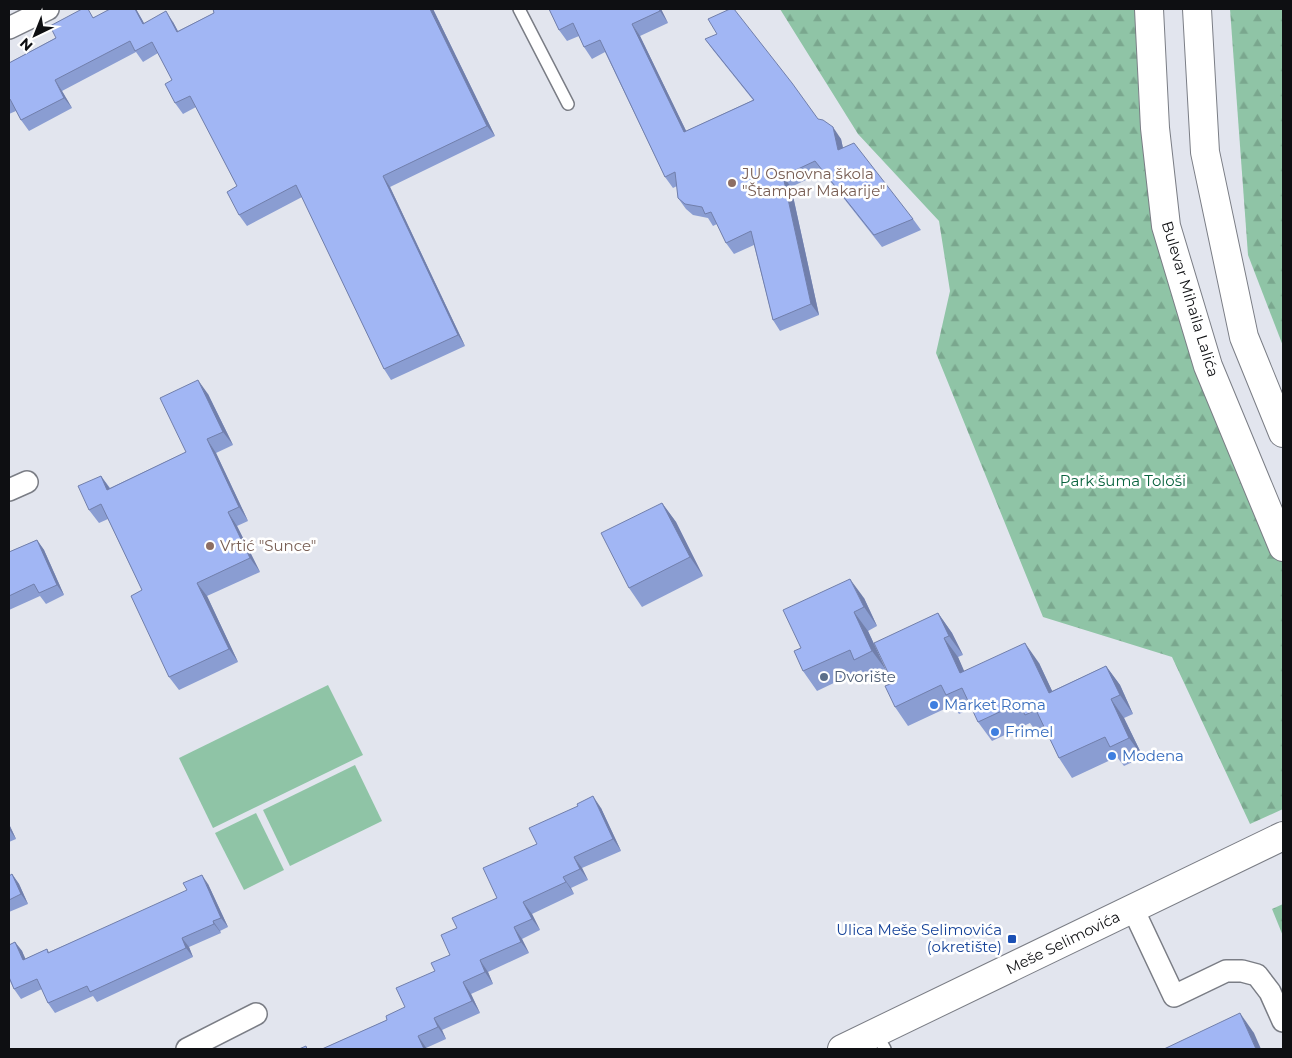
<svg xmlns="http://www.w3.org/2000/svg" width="1292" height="1058" font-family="Montserrat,sans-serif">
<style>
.forest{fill:url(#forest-firs)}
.pitch{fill:#8fc4a6}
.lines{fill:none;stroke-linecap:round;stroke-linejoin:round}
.lane-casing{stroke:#7a7d85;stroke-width:14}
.street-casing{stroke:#7a7d85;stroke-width:24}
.secondary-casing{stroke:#7a7d85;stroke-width:30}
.lane{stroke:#fff;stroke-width:11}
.street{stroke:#fff;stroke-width:21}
.secondary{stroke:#fff;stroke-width:28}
.wall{fill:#8a9dd2}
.shaded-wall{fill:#717fab}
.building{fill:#a1b6f4;stroke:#717fab}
.education-dot{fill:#8d6e63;stroke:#fff;stroke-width:2}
.service-dot{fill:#5c6f8a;stroke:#fff;stroke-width:2}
.shop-dot{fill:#3f7fe0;stroke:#fff;stroke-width:2}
.transit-dot{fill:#1a4fb4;stroke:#fff;stroke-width:2}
.labels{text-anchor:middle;stroke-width:5;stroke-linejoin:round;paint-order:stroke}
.education-label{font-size:15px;fill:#785e54;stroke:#fff;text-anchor:start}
.street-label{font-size:15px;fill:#0e0f12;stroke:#fff}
.park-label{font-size:15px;fill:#0a643f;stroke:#fff}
.service-label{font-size:15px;fill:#4e5e75;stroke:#fff;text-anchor:start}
.shop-label{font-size:15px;fill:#366cbe;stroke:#fff;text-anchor:start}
.transit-label{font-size:15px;fill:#164399;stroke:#fff;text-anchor:end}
</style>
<defs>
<pattern id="forest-firs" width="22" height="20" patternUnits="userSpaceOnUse" patternTransform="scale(1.25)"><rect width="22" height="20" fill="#8fc4a6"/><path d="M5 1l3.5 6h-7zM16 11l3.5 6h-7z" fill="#7aa78e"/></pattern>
</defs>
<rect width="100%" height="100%" fill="#e2e5ee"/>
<g class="forest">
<path d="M780,9H1135L1139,103L1163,247L1283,540V809L1250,824L1172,657L1043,617L936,353L950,291L939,221L858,134Z"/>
<path d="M1230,9H1283V346L1248,255Z"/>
<path d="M1283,904V936L1272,909Z"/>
</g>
<g class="pitch">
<path d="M328,685L363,755L213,828L179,758Z"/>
<path d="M355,765L382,821L290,866L263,810Z"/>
<path d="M256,813L284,870L244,890L215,833Z"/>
</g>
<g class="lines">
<defs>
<g id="lane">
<path d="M519,9L568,104"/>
<path d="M876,1033L885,1049"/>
</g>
<g id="street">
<path d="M9,28L48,9"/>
<path d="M9,490L27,482"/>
<path d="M1133,909L1174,996L1226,971H1242L1257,975L1270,992L1283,1021"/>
<path d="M187,1049L256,1014"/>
</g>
<g id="secondary">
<path d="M1149,9L1155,128L1166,226L1208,366L1283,547"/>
<path d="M1197,9L1205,152L1244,337L1283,433"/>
<path d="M842,1049L1283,836"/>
</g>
</defs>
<use href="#lane" class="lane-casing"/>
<use href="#street" class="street-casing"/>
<use href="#secondary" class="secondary-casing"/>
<use href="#lane" class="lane"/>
<use href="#street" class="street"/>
<use href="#secondary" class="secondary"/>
</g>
<g class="wall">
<path d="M136,9L144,23L173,22L178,31L214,13L213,9H433L495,136L390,187L465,346L391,380L384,369L302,197L247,226L239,215L237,186L196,107L183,114L175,103L172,80L158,53L143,62L136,52L62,91L72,108L29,131L21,120L16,111L9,114V63L94,17Z"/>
<path d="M549,9H661L668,23L640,36L686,131L753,100L713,50L705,39L818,119L841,139L843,148L913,219L921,230L882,247L823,172L791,187L819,315L780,331L773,320L754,245L734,254L726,243L717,224L713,226L708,218L693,215L686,209L678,198L677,186L673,188L665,177L605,52L592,59L584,47L579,36L567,41L559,30Z"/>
<path d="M208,394L233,445L216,453L248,521L237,526L260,572L207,596L238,662L179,690L169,677L142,590L108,519L99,523L89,510L101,476L110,488L186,452Z"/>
<path d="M662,503L676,522L703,576L642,607L629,588Z"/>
<path d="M37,540L44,550L64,595L46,604L40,596L9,610V552Z"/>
<path d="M864,598L877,626L868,631L886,670L868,679L861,670L817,691L803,671L801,648Z"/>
<path d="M938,613L952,633L963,655L958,657L964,672L1039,663L1052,691L1106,666L1120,685L1133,714L1124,718L1143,757L1124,766L1117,757L1072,778L1059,758L1046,731L1038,734L1030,723L992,741L978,722L972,708L959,714L953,705L908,726L895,707L893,683Z"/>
<path d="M601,808L621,851L582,868L588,880L571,888L574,894L532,914L540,930L522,939L529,953L488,972L493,984L471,994L480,1013L442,1030L446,1039L426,1048L427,1049H322L387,1020L405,1007L435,971L450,955L457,928L497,898L537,844Z"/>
<path d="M9,824L16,839L9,842Z"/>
<path d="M12,874L19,884L28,904L9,912V876Z"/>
<path d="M208,884L228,927L220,931L221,933L189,947L193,957L97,1002L93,996L55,1013L48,1003L42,989L21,999L14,989L10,981L9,982V945L15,942L22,951L25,959L47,949L49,952Z"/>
</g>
<g class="shaded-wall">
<path d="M135,9H136L150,34L143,24Z"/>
<path d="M430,9H433L495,136L487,126Z"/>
<path d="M659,9H661L668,23L660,11Z"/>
<path d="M166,11L173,22L184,43L177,32Z"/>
<path d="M632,24L640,36L692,143L684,132Z"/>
<path d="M55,80L62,91L72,108L64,98Z"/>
<path d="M833,127L841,139L846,162L838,150Z"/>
<path d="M383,176L390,187L465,346L458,335Z"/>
<path d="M783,176L791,187L819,315L811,304Z"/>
<path d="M198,380L208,394L233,445L223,432Z"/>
<path d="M207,439L216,453L248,521L239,507Z"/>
<path d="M101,476L110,489L107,490Z"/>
<path d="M662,503L676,522L703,576L690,557Z"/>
<path d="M228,512L237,526L260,572L250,558Z"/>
<path d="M37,540L44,550L64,595L57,585Z"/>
<path d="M850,579L864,598L877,626L864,607Z"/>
<path d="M197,583L207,596L238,662L229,649Z"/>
<path d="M854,612L868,631L886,670L872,651Z"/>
<path d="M938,613L952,633L963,655L949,636Z"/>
<path d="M944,638L958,657L974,693L960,673Z"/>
<path d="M1025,643L1039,663L1062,712L1049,693Z"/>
<path d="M1106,666L1120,685L1133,714L1120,695Z"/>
<path d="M1111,699L1124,718L1143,757L1129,738Z"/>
<path d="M593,796L601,808L621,851L613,839Z"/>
<path d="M9,824L16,839L9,829Z"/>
<path d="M574,857L582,868L588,880L580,869Z"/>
<path d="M12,874L19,884L28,904L21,894Z"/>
<path d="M202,875L208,884L228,927L221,918Z"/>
<path d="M563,877L571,888L574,894L566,882Z"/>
<path d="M523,902L532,914L540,930L532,919Z"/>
<path d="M213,921L220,931L221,933L214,924Z"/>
<path d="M514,927L522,939L529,953L521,942Z"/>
<path d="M182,938L189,947L193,957L186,948Z"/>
<path d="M15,942L22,951L30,969L23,960Z"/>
<path d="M480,960L488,972L493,984L485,972Z"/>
<path d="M463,982L471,994L480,1013L472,1001Z"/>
<path d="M1240,1013L1254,1033L1261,1049H1256Z"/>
<path d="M434,1018L442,1030L446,1039L438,1027Z"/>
<path d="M418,1036L427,1049H424Z"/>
</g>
<g class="building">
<path d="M82,9H88L93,18L110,9H135L143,24L166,11L177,32L214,13L213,9H430L487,126L383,176L458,335L384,369L296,185L239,215L227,192L237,186L190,96L175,103L165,84L172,80L152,42L135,51L130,41L55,80L64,98L21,120L10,99L9,100V63L56,38L50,26Z"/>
<path d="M549,9H659L660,11L632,24L684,132L754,100L705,39L717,34L708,19L730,9H734L792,83L818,119L823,120L833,127L838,150L854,143L913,219L874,235L815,161L783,176L811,304L773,320L751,231L726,243L711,212L705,214L702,207L685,204L678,198L675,172L665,177L600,40L584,47L573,23L559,30Z"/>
<path d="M198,380L223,432L207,439L239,507L228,512L250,558L197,583L229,649L169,677L131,596L142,590L101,504L89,510L78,486L101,476L107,490L186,452L160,398Z"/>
<path d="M662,503L690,557L629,588L601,533Z"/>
<path d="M37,540L57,585L39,593L34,584L9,596V552Z"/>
<path d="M850,579L864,607L854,612L872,651L854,660L850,650L803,671L794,651L801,648L783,610Z"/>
<path d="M938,613L949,636L944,638L960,673L1025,643L1049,693L1106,666L1120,695L1111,699L1129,738L1110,747L1105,737L1059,758L1036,710L1025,715L1019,703L978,722L962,688L946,695L941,685L895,707L885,686L893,683L874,643Z"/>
<path d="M593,796L613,839L574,857L580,869L563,877L566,882L523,902L532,919L514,927L521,942L480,960L485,972L463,982L472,1001L434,1018L438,1027L418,1036L424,1049H322L387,1020L386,1016L405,1007L396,988L435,971L431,963L450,955L441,935L457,928L452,918L497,898L483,868L537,844L529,828L578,806L577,804Z"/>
<path d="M12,874L21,894L9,900V876Z"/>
<path d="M202,875L221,918L213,921L214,924L182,938L186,948L90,992L87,986L48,1003L37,979L14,989L9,977V945L15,942L23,960L47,949L48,953L187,890L183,883Z"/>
<path d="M1240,1013L1256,1049H1164Z"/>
<path d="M306,1046L307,1049H299Z"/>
</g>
<g class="education-dot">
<circle cx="732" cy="183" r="5"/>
<circle cx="210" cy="546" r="5"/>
</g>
<circle class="service-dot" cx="824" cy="677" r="5"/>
<g class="shop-dot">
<circle cx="934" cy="705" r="5"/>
<circle cx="995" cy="732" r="5"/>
<circle cx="1112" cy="756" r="5"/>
</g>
<rect class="transit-dot" x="1007" y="934" width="10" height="10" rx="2.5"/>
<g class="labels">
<g class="education-label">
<text x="742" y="179">JU Osnovna škola<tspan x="742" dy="17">"Štampar Makarije"</tspan></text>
<text x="220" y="551">Vrtić "Sunce"</text>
</g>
<g class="street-label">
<text transform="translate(1190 299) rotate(73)" y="5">Bulevar Mihaila Lalića</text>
<text transform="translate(1063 943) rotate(-26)" y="5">Meše Selimovića</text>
</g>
<g class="park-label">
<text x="1123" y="486">Park šuma Tološi</text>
</g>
<g class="service-label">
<text x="834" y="682">Dvorište</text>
</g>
<g class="shop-label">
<text x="944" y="710">Market Roma</text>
<text x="1005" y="737">Frimel</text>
<text x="1122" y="761">Modena</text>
</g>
<g class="transit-label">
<text x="1002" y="935">Ulica Meše Selimovića<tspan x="1002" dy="17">(okretište)</tspan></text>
</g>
</g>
<rect width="1292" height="1058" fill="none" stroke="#0e0f12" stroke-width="20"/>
<g transform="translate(35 35) rotate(223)" stroke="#ffffff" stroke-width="4" paint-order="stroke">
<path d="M0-4L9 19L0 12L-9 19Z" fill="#0e0f12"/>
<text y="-8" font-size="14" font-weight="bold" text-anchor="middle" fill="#0e0f12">N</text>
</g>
</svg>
